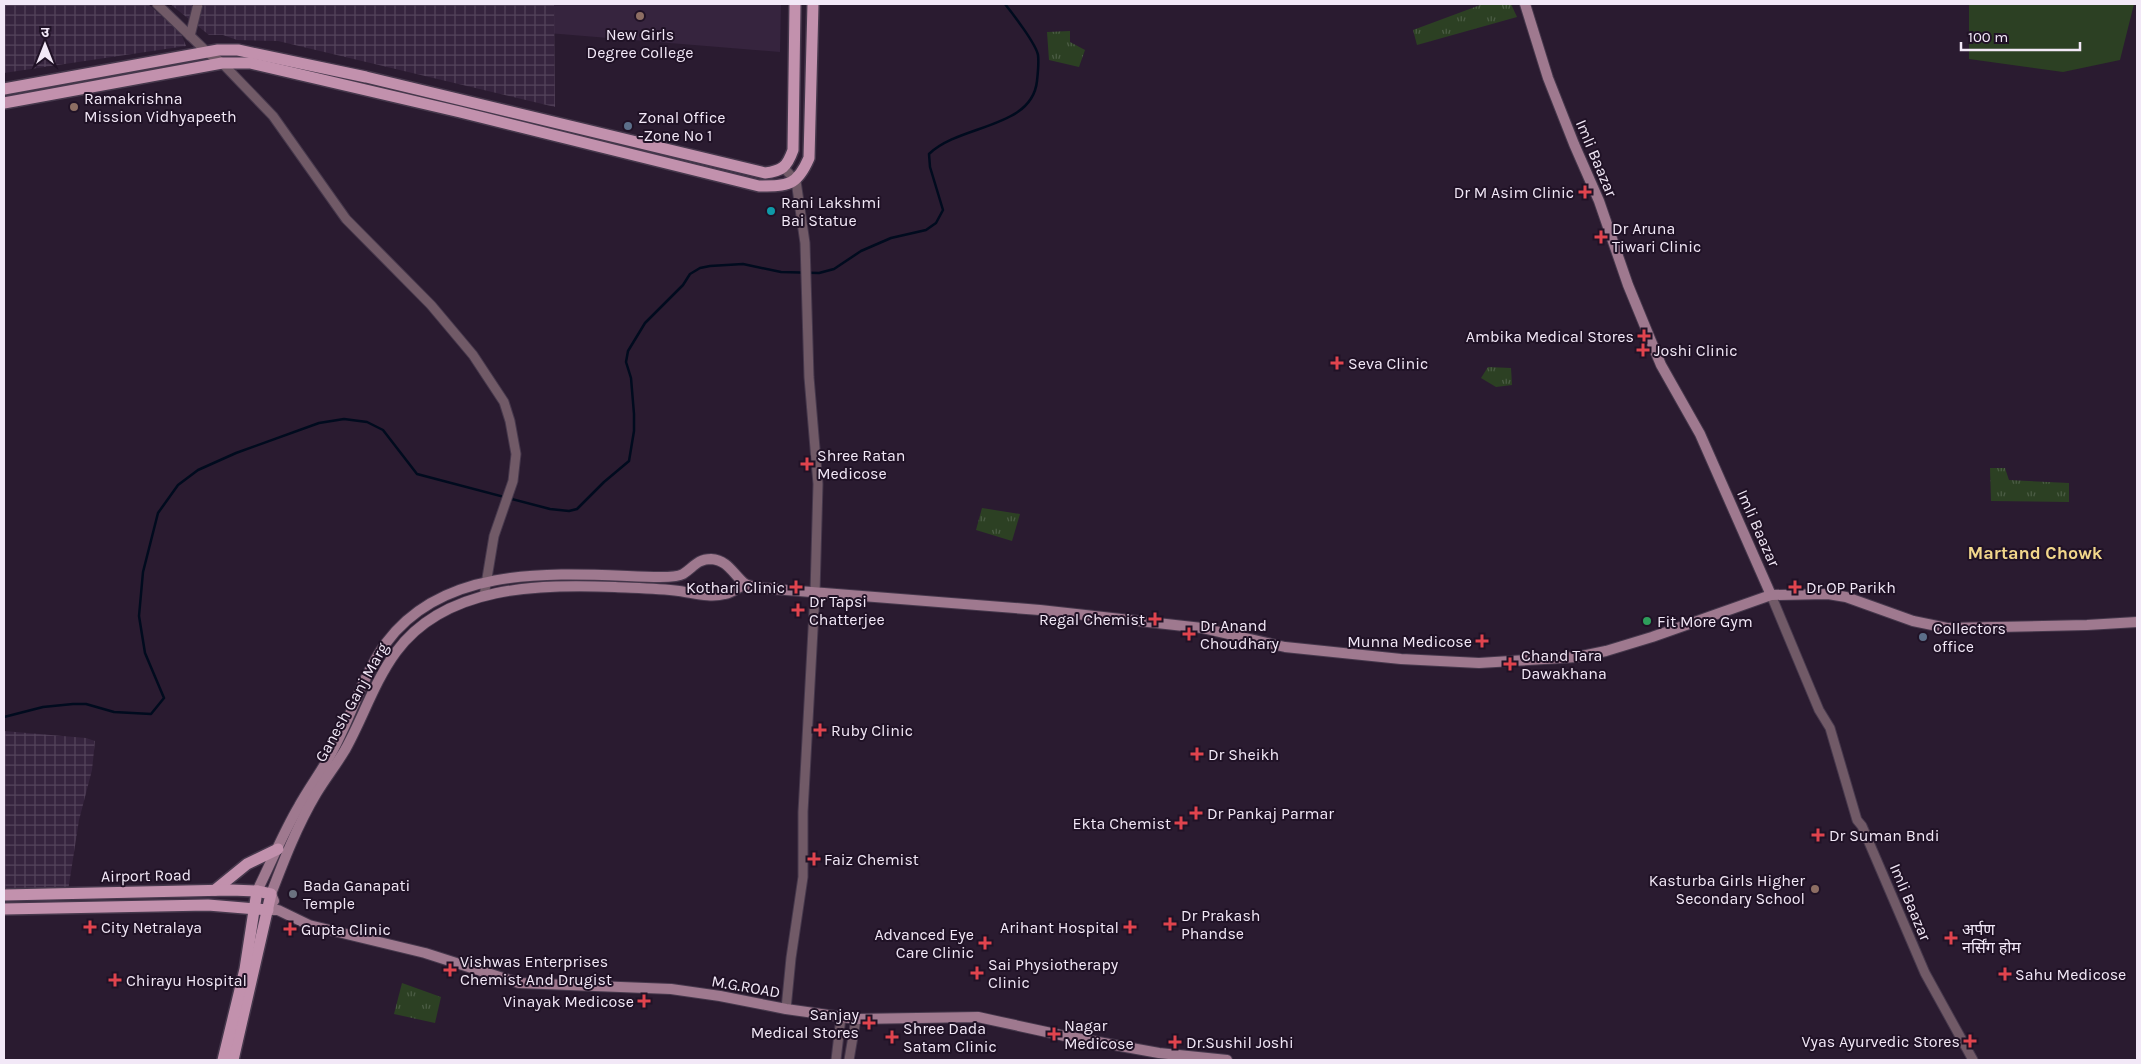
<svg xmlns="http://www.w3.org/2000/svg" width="2141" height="1064" font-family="Karla,'Noto Sans Devanagari',sans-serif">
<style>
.built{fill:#36243e}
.industrial{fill:url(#industrial-grid)}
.park{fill:url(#park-tufts)}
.garden{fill:#2c4023}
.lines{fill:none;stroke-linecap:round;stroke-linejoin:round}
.stream{stroke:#000b1e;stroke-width:2.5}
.tertiary-casing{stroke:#46384c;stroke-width:11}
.secondary-casing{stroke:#46384c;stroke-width:12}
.primary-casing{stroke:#46384c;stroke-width:14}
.tertiary{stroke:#715a67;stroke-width:9}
.secondary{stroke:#9f798f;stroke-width:10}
.primary{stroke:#c291ad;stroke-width:11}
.education-dot{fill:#8d6e63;stroke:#201226;stroke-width:2}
.service-dot{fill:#5c6f8a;stroke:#201226;stroke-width:2}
.health-dot{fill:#e0444e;stroke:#201226;stroke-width:2}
.culture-dot{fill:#0f9aa8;stroke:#201226;stroke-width:2}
.leisure-dot{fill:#2e9e5b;stroke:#201226;stroke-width:2}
.worship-dot{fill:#6b7280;stroke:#201226;stroke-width:2}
.labels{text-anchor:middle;stroke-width:4;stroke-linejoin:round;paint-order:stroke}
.poi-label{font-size:16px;fill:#f2e8f7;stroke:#201226;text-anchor:start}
.street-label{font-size:16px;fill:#f2e8f7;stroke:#201226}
.neighbourhood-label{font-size:18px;font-weight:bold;fill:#f2d78b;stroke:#201226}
</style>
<defs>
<pattern id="industrial-grid" width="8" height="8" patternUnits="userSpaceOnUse" patternTransform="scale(1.25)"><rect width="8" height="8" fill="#36243e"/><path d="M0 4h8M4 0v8" fill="none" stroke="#54445b"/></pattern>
<pattern id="park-tufts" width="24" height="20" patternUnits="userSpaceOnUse" patternTransform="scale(1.25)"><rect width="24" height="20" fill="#2c4023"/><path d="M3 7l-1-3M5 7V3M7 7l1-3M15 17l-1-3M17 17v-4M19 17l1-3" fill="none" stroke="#4b5c44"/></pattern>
</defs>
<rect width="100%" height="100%" fill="#2a1b30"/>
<path class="built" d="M498,4H781L780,52L499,29Z"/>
<g class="industrial">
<path d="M4,4H148L181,33L186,46L4,73Z"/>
<path d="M170,4H554L555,107L278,41L237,40L223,35H209Z"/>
<path d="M4,731L86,738L95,741L92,770L79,820L68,891L4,893Z"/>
</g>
<g class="park">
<path d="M1483,4H1511L1517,17L1417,45L1413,30Z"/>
<path d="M1070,31V42L1085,50L1079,67L1049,60L1047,32Z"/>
<path d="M1488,367L1511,368L1512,385L1496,387L1481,378Z"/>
<path d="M1990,468H2005L2009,480L2069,483V502L1991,501Z"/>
<path d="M982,508L1020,514L1012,541L976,530Z"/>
<path d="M402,983L441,997L435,1023L394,1014Z"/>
</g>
<path class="garden" d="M1969,4H2134L2120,60L2063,72L1969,59Z"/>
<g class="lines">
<path class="stream" d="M4,717L43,707L73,704H86L114,712L151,714L164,698L145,653L139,616L143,572L158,513L178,485L198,470L236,453L319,423L344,419L367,422L383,430L417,474L550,509L569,511L577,509L604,482L629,461L634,431V414L631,378L626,362L628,351L645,323L683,285L690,274L700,268L710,266L743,264L781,272L819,273L834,269L861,251L891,238L926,230L936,223L943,210L930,167L929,154C960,124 1032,129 1037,81C1038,72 1039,63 1038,55C1036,44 1013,14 1005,4"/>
<defs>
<g id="tertiary">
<path d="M157,4L207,52L222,63L273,116L346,219L431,305L473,355L504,402L510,421L516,454L513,481L494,536L484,596"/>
<path d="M190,36L198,4"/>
<path d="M783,167L796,181L805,243L809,377L818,484L815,593L803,812V877L791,958L786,1009"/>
<path d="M1771,595L1819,710L1830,728L1857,820L1862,826L1925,973L1973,1060"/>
<path d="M836,1060L841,1017"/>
<path d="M849,1060L856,1019"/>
</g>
<g id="secondary">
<path d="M1525,4L1548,78L1574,144L1599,201L1628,285L1651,341L1661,365L1700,434L1771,595"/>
<path d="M257,891C271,863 283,833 299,806C310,786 324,768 334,748C352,714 363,675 386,643C448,559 569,575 660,577C666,577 678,577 683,574C693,568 697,559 711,559C728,560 733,574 744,583C749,587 765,588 773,589L1040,610L1202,628L1285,647L1401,659L1479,663L1577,657L1606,651L1652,637L1771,595L1828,594L1846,597L1913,621L1947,628L2087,625L2137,622"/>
<path d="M274,901L271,894C284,860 297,826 316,794C325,779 336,765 345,750C363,718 374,682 396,652C445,585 540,584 615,587C636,588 658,588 679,591C694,593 710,598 725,594C732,593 739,587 745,584"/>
<path d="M268,910H278L309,925L425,953L519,983L671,989L720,996L786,1009L856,1019L978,1017L1065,1036L1159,1053L1227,1060"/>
</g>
<g id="primary">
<path d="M4,89L218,50H238L366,77L765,173C782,171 787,167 793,150L795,4"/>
<path d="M4,103L222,63H250L460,112L759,186C788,186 797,186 809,158L813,4"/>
<path d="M215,890L247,864L278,849"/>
<path d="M4,895L231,890L257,891L271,894L233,1060"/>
<path d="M4,909L208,905L268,910"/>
<path d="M223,1060L245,969L257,891"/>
</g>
</defs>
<use href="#tertiary" class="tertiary-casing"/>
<use href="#secondary" class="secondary-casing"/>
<use href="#primary" class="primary-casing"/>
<use href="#tertiary" class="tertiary"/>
<use href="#secondary" class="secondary"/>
<use href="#primary" class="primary"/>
</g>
<g class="education-dot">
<circle cx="640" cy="16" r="5"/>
<circle cx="74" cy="107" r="5"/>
<circle cx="1815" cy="889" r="5"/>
</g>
<g class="service-dot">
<circle cx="628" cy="126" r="5"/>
<circle cx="1923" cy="637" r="5"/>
</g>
<g class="health-dot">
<path d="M1582.5 184.5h5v5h5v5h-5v5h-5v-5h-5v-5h5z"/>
<path d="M1598.5 229.5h5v5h5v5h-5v5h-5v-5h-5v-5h5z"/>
<path d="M1641.5 328.5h5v5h5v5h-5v5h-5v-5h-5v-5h5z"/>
<path d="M1640.5 342.5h5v5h5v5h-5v5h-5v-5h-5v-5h5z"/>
<path d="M1334.5 355.5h5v5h5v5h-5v5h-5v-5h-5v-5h5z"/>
<path d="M804.5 456.5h5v5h5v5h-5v5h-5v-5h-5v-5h5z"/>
<path d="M793.5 579.5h5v5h5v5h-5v5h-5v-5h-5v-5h5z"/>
<path d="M1792.5 579.5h5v5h5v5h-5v5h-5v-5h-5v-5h5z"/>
<path d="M795.5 602.5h5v5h5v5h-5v5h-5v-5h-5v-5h5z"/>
<path d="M1152.5 611.5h5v5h5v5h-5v5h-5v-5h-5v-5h5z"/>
<path d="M1186.5 626.5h5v5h5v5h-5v5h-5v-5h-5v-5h5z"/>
<path d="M1479.5 633.5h5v5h5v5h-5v5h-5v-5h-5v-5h5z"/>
<path d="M1507.5 656.5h5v5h5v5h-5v5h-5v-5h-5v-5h5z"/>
<path d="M817.5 722.5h5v5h5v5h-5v5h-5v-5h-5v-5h5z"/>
<path d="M1194.5 746.5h5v5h5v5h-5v5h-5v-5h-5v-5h5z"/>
<path d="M1193.5 805.5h5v5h5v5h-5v5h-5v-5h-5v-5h5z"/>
<path d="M1178.5 815.5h5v5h5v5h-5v5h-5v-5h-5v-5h5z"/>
<path d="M1815.5 827.5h5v5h5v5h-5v5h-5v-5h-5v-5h5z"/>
<path d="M811.5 851.5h5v5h5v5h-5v5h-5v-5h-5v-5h5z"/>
<path d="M1167.5 916.5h5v5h5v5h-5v5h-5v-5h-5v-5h5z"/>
<path d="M87.5 919.5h5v5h5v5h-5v5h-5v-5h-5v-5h5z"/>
<path d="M1127.5 919.5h5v5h5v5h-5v5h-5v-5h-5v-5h5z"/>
<path d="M287.5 921.5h5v5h5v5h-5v5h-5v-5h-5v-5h5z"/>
<path d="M1948.5 930.5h5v5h5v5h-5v5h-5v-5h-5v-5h5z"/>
<path d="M982.5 935.5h5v5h5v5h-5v5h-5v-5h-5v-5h5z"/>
<path d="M447.5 962.5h5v5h5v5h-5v5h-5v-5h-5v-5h5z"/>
<path d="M974.5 965.5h5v5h5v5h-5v5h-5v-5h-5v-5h5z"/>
<path d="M2002.5 966.5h5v5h5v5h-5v5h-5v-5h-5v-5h5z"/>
<path d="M112.5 972.5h5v5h5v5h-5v5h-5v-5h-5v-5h5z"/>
<path d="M641.5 993.5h5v5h5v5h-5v5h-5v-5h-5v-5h5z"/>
<path d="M866.5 1015.5h5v5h5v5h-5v5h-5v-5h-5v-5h5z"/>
<path d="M1051.5 1026.5h5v5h5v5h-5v5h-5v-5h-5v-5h5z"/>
<path d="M889.5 1029.5h5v5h5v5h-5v5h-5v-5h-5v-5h5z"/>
<path d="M1967.5 1033.5h5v5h5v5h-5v5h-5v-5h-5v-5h5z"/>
<path d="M1172.5 1034.5h5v5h5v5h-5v5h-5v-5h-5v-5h5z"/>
</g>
<circle class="culture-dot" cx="771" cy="211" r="5"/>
<circle class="leisure-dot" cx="1647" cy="621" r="5"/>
<circle class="worship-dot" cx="293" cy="894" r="5"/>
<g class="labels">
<g class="poi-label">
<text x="640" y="40" text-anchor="middle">New Girls<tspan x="640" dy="18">Degree College</tspan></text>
<text x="84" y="104">Ramakrishna<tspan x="84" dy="18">Mission Vidhyapeeth</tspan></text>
<text x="638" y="123">Zonal Office<tspan x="638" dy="18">-Zone No 1</tspan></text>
<text x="1574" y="198" text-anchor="end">Dr M Asim Clinic</text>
<text x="781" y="208">Rani Lakshmi<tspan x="781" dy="18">Bai Statue</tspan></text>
<text x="1612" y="234">Dr Aruna<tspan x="1612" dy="18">Tiwari Clinic</tspan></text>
<text x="1634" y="342" text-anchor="end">Ambika Medical Stores</text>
<text x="1654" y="356">Joshi Clinic</text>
<text x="1348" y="369">Seva Clinic</text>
<text x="817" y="461">Shree Ratan<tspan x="817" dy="18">Medicose</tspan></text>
<text x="785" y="593" text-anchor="end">Kothari Clinic</text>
<text x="1806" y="593">Dr OP Parikh</text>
<text x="809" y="607">Dr Tapsi<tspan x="809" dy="18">Chatterjee</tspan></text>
<text x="1145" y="625" text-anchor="end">Regal Chemist</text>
<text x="1657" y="627">Fit More Gym</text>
<text x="1200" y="631">Dr Anand<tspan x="1200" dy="18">Choudhary</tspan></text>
<text x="1933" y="634">Collectors<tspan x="1933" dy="18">office</tspan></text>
<text x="1472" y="647" text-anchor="end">Munna Medicose</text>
<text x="1521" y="661">Chand Tara<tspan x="1521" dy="18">Dawakhana</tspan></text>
<text x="831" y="736">Ruby Clinic</text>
<text x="1208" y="760">Dr Sheikh</text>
<text x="1207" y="819">Dr Pankaj Parmar</text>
<text x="1171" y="829" text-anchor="end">Ekta Chemist</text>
<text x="1829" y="841">Dr Suman Bndi</text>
<text x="824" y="865">Faiz Chemist</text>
<text x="1805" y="886" text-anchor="end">Kasturba Girls Higher<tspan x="1805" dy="18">Secondary School</tspan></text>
<text x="303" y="891">Bada Ganapati<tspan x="303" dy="18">Temple</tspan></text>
<text x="1181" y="921">Dr Prakash<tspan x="1181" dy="18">Phandse</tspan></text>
<text x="101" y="933">City Netralaya</text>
<text x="1119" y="933" text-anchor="end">Arihant Hospital</text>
<text x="301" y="935">Gupta Clinic</text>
<text x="1962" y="935">अर्पण<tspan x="1962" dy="18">नर्सिंग होम</tspan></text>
<text x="974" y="940" text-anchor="end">Advanced Eye<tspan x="974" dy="18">Care Clinic</tspan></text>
<text x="460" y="967">Vishwas Enterprises<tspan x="460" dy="18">Chemist And Drugist</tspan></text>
<text x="988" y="970">Sai Physiotherapy<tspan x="988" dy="18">Clinic</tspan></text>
<text x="2015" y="980">Sahu Medicose</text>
<text x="126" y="986">Chirayu Hospital</text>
<text x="634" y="1007" text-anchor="end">Vinayak Medicose</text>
<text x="859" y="1020" text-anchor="end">Sanjay<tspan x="859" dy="18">Medical Stores</tspan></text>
<text x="1064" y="1031">Nagar<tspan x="1064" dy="18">Medicose</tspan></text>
<text x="903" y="1034">Shree Dada<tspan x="903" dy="18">Satam Clinic</tspan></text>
<text x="1960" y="1047" text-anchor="end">Vyas Ayurvedic Stores</text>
<text x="1186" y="1048">Dr.Sushil Joshi</text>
</g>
<g class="street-label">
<text transform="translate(1597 158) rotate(67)" y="6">Imli Baazar</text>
<text transform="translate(1759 528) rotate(66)" y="6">Imli Baazar</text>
<text transform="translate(351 702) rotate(-61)" y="6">Ganesh Ganj Marg</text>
<text transform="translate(146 875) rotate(-1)" y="6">Airport Road</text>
<text transform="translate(1911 902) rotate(67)" y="6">Imli Baazar</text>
<text transform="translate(746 986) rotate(10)" y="6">M.G.ROAD</text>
</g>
<g class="neighbourhood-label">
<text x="2035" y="559">Martand Chowk</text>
</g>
</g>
<rect width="2141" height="1064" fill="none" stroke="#f2e8f7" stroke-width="10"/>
<g transform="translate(45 45)" stroke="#201226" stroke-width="4" paint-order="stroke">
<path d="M0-4L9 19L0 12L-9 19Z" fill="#f2e8f7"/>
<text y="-8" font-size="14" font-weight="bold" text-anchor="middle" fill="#f2e8f7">उ</text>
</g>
<path d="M1961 42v8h119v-8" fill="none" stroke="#f2e8f7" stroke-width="2.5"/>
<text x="1968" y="42" font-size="15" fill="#f2e8f7" stroke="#201226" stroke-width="4" paint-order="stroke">100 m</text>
</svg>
